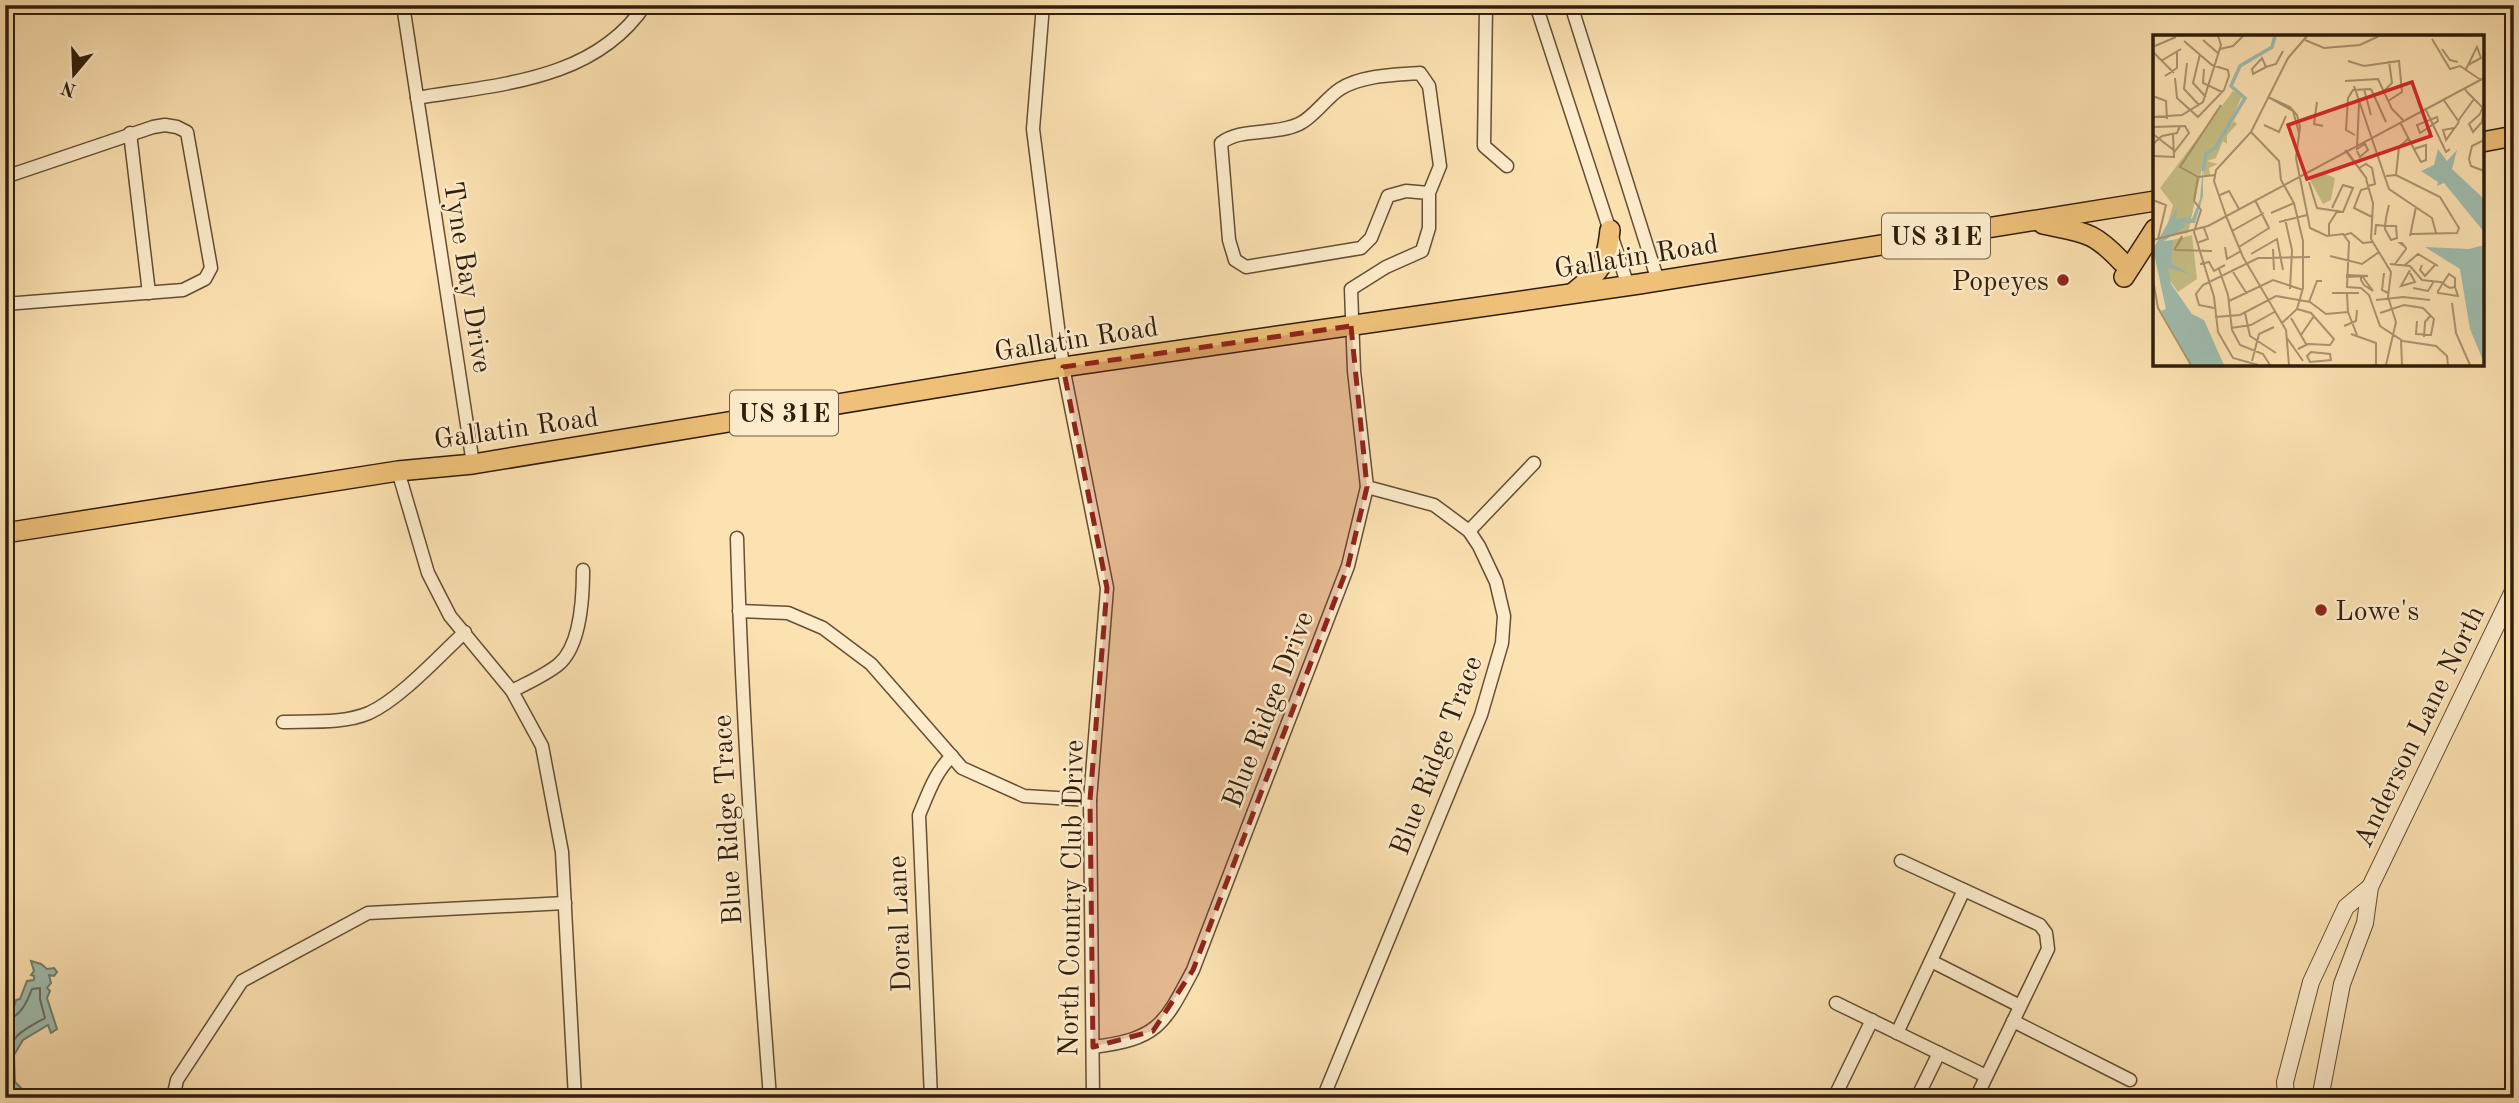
<svg xmlns="http://www.w3.org/2000/svg" width="2519" height="1103" font-family="'Old Standard TT',serif">
<style>
.water{fill:#9fbdaf;stroke:#737d6d;stroke-width:2}
.lines{fill:none;stroke-linecap:round;stroke-linejoin:round}
.shore{stroke:#686d5d;stroke-width:2}
.minor-casing{stroke:#644e34;stroke-width:15}
.tertiary-casing{stroke:#644e34;stroke-width:18}
.primary-casing{stroke:#311d0b;stroke-width:22}
.minor{stroke:#fdeccc;stroke-width:12}
.tertiary{stroke:#fdeccc;stroke-width:16}
.primary{stroke:#eec078;stroke-width:19}
.marked{fill:#8f2418;fill-opacity:0.2;stroke:#8f2418;stroke-width:5;stroke-dasharray:14 9;stroke-linejoin:round}
.poi-dot{fill:#8f2418;stroke:#fdeccc;stroke-width:2.5}
.labels{text-anchor:middle;stroke-width:5;stroke-linejoin:round;paint-order:stroke}
.shield{fill:#fdeccc;stroke:#6e5b45;stroke-width:2}
.shield-label{font-size:26px;font-weight:bold;fill:#311d0b}
.street-label{font-size:28px;fill:#311d0b;stroke:#fdeccc}
.poi-label{font-size:28px;fill:#311d0b;stroke:#fdeccc;text-anchor:end}
.inset-river{fill:none;stroke:#9fbdaf;stroke-width:3.5}
.inset-road{fill:none;stroke:#ab936f;stroke-width:2}
.view{fill:#d62828;fill-opacity:0.15;stroke:#d62828;stroke-width:3.5}
.inset-edge{fill:none;stroke:#311d0b;stroke-width:3.5}
</style>
<rect width="100%" height="100%" fill="#fce1b1"/>
<filter id="stains"><feTurbulence type="fractalNoise" baseFrequency=".00286" numOctaves="4"/><feColorMatrix values="0 0 0 0 .2 0 0 0 0 .09 0 0 0 0 .02 0 0 0 .5 -.17"/></filter>
<radialGradient id="worn" r=".72"><stop offset=".6" stop-color="#630" stop-opacity="0"/><stop offset="1" stop-color="#630" stop-opacity=".3"/></radialGradient>
<path class="water" d="M31,961L41,964L47,969L54,968L57,972L54,976L49,975L51,983L47,988L50,991L47,998L57,1029L51,1033L48,1025L23,1040L14,1055L15,1082L31,1098H5V1016L13,1010L16,1000L20,999L27,981L34,980V976L31,975L34,971Z"/>
<g class="lines">
<path class="shore" d="M5,1020C20,1018 27,1002 32,989L40,988V999L45,1018C36,1023 25,1028 17,1036C1,1053 3,1082 19,1098"/>
<defs>
<g id="minor">
<path d="M403,5L473,464"/>
<path d="M1043,5L1033,129L1063,367L1107,588L1090,800L1093,1098"/>
<path d="M1486,5L1484,146L1507,166"/>
<path d="M1536,5L1628,286"/>
<path d="M1571,5L1658,281"/>
<path d="M417,98C499,84 594,81 645,5"/>
<path d="M130,133L149,293"/>
<path d="M5,177L153,127L165,125L177,127L187,132L211,268L205,279L183,290L5,304"/>
<path d="M398,471L428,573L450,616L512,691L542,746L562,852L575,1098"/>
<path d="M1469,531L1534,463"/>
<path d="M737,538C742,725 756,912 770,1098"/>
<path d="M739,611L788,613L823,628L871,664L962,768L1024,796L1090,800"/>
<path d="M512,691C527,683 546,675 559,664C581,645 583,597 583,570"/>
<path d="M283,722C310,721 343,724 369,713C400,699 439,656 465,632"/>
<path d="M1901,861L2040,925L2046,933L2048,949L1976,1098"/>
<path d="M1931,961L2020,1006"/>
<path d="M1836,1003L1986,1076"/>
<path d="M2013,1021L2130,1080"/>
<path d="M1897,1033L1964,890"/>
<path d="M1093,1047C1158,1039 1164,1025 1193,970L1348,566L1367,487L1354,371L1351,289L1386,267L1422,251L1429,228V193L1406,191L1388,196L1371,238L1361,248L1246,267L1235,260L1229,240L1221,143C1242,127 1274,136 1299,124C1313,118 1326,98 1340,89C1362,75 1395,75 1420,73L1429,86L1440,166L1429,193"/>
<path d="M173,1098L177,1080L242,981L368,913L565,903"/>
<path d="M931,1098L919,815C928,794 935,772 952,756"/>
<path d="M1323,1098L1481,715L1502,643L1504,616L1496,582L1479,546L1469,531L1434,505L1367,487"/>
<path d="M1834,1098L1872,1020"/>
<path d="M1917,1098L1939,1053"/>
</g>
<g id="tertiary">
<path d="M2286,1098L2285,1082L2311,982L2346,907L2370,887"/>
<path d="M2322,1098V1088L2342,984L2365,923L2370,887L2514,589"/>
</g>
<g id="primary">
<path d="M2482,142L2514,136"/>
<path d="M2043,224C2084,233 2092,230 2122,262"/>
<path d="M2124,277L2155,229"/>
<path d="M1574,292C1601,270 1606,267 1610,230"/>
<path d="M5,533L398,471L473,464L1063,367L1639,284L2155,201"/>
</g>
</defs>
<use href="#minor" class="minor-casing"/>
<use href="#tertiary" class="tertiary-casing"/>
<use href="#primary" class="primary-casing"/>
<use href="#minor" class="minor"/>
<use href="#tertiary" class="tertiary"/>
<use href="#primary" class="primary"/>
</g>
<path class="marked" d="M1351,326L1367,487L1348,566L1193,970L1153,1031L1093,1047L1090,800L1107,588L1063,367Z"/>
<g class="poi-dot">
<circle cx="2063" cy="280" r="7"/>
<circle cx="2321" cy="610" r="7"/>
</g>
<g class="labels">
<g class="shield">
<rect x="1882" y="213.5" width="108" height="45" rx="5"/>
<rect x="730" y="390.5" width="108" height="45" rx="5"/>
</g>
<g class="shield-label">
<text x="1936" y="245">US 31E</text>
<text x="784" y="422">US 31E</text>
</g>
<g class="street-label">
<text transform="translate(1636 255) rotate(-9)" y="10">Gallatin Road</text>
<text transform="translate(469 277) rotate(81)" y="10">Tyne Bay Drive</text>
<text transform="translate(1076 338) rotate(-9)" y="10">Gallatin Road</text>
<text transform="translate(516 427) rotate(-8)" y="10">Gallatin Road</text>
<text transform="translate(1267 709) rotate(-69)" y="10">Blue Ridge Drive</text>
<text transform="translate(2418 726) rotate(-64)" y="10">Anderson Lane North</text>
<text transform="translate(1435 755) rotate(-69)" y="10">Blue Ridge Trace</text>
<text transform="translate(726 820) rotate(-93)" y="10">Blue Ridge Trace</text>
<text transform="translate(1070 898) rotate(-89)" y="10">North Country Club Drive</text>
<text transform="translate(898 924) rotate(-92)" y="10">Doral Lane</text>
</g>
<g class="poi-label">
<text x="2049" y="290">Popeyes</text>
<text x="2335" y="620" text-anchor="start">Lowe's</text>
</g>
</g>
<g transform="translate(2153 35)">
<rect width="331" height="331" fill="#fce1b1"/>
<path d="M80,56L89,61L73,96L81,86L84,89L74,100V109L70,106L63,123L54,126L65,129L56,133L57,140L51,141L49,133L35,198L11,202L20,170L7,153ZM170,138L182,143L178,165L170,169L157,145ZM39,200L44,244L25,257L16,244L12,207Z" fill="#c7c086"/>
<path d="M285,114L294,126L304,115L299,134L331,164V197L291,148L284,151L285,147L268,136L281,130ZM50,131V161L42,188H28L33,191L11,206L20,205L18,228L37,239L15,233L18,249L39,279L51,285L71,330H39L8,276L13,274L0,214L24,172L23,184L37,182L40,175L38,182L32,185L39,184L47,164ZM331,210V328L317,294L307,234L272,212L316,214Z" fill="#9fbdaf"/>
<path class="inset-river" d="M50,136L53,119L62,113L92,63L78,51L87,31L119,12L122,1"/>
<path class="inset-road" d="M279,4L297,34L307,31L328,45M50,5L66,19M152,5L171,13L207,10L226,1M2,11L23,2M67,14L80,11L90,1M289,14L297,25L305,27M1,18L21,38M47,19L40,48L53,62M8,26L28,14M195,26L211,31L246,26L249,57L235,66M34,28L31,54L46,70M113,32L100,39L99,34L109,23L113,32L123,29L130,16M51,34L50,48L69,57M313,34L324,12L328,23L315,30M12,41L24,33V16M22,43L24,63L45,82L71,55L76,41L75,35L59,30L31,6M192,46L225,44L239,74L250,85M201,51L236,154L279,183L283,198M311,53L315,58L331,74L329,87L320,97L316,89L327,79L329,74L330,73H331M211,54L218,80M218,54L233,87M231,56L239,48L236,26M0,61L13,66L14,84M290,64L306,87M164,67L161,89L170,91M272,73L293,117L297,114M0,82L29,80L50,67L68,10L65,1M284,82L285,86L267,98L264,90ZM305,86L321,64M247,87L262,116L268,127L273,125V110L261,114M111,90L126,97L133,81M0,92L32,91L36,98L22,116L0,99M301,93L290,95L293,105L306,87M98,97L126,126L128,145L141,168L150,206V253L144,274L129,288M202,100L193,95L195,63L200,55L218,54M331,105L319,111L316,124L318,131L331,136M0,109L9,101L24,98L27,91M192,115L214,144L193,115M204,116L207,122L215,115L212,109L204,114L206,68M0,121L21,122L20,100M143,123L157,193L174,201L190,199L196,207L194,252L208,253L216,260L227,291L250,306L283,311L294,321L295,330M143,123L147,92L144,80L137,72L115,62L140,76L146,98M206,133L213,129L219,133L222,149L215,151M62,140L45,142L27,132L68,70M243,140L246,112L256,103M233,141L243,140L287,162L306,193L304,198L258,199M45,142L41,166L48,175L41,197L61,262L65,297L80,323L105,330M213,144L220,168L218,204L238,237L235,262L243,287L233,330M156,147L164,173L190,177L200,153L190,150L179,173M215,153L208,155L201,173L219,182M67,160L76,156L86,174M0,165L13,170L5,204M118,178L141,168M73,181L90,222L133,295L136,330M73,181L61,146L63,135L98,97L135,23L154,1M132,184L139,215L137,254M126,187L154,180M79,196L111,178M191,200L198,198L210,208L219,207M222,200L223,190H224L232,191H243L244,203L238,205L232,194V191L233,184V183L236,170M176,201V189L185,175M257,201L263,172M29,203L21,215L29,201M0,205L55,191L331,43M44,208L55,204L51,193M72,212L74,224L88,216M86,212L116,193L102,165M120,214L121,235M22,215L59,216M98,219L124,204L130,235M177,221L209,229L226,217M47,229L56,227L61,236L72,230M237,229L257,231L269,245L287,247H288L290,248L293,251L297,253L302,252V243L296,239L290,248L285,256V258L305,261L302,252M242,229L253,214V213L249,208H247L251,211M252,230L265,219L285,231M269,230L267,235L272,241L282,230M66,234L75,260L79,295L87,310L110,319L117,330M257,235L248,251L262,247L257,238M80,237L94,259M231,238L229,255L235,258M193,240L215,241L193,242M208,241V245L211,250L220,256L209,241M0,245L5,273L38,330M260,253L275,256L281,246M179,258H206M194,259L195,277L204,300M223,265L250,262L277,265M76,266L120,245L150,255M156,267L164,246H169M299,268L303,298L317,330M61,273L46,270L43,259L50,250L105,223L157,222M144,274L158,278L181,304L177,310L155,309L145,314M92,278L97,301L123,318M227,278L251,270L270,273L281,284L278,300L263,299L264,286M62,282L87,280L123,261L157,267L173,279L195,277M138,283L153,309M191,291L203,286L204,275M78,293L98,290L123,276M198,299L223,308V330M148,300L161,281M271,302L272,287L278,280M134,303L150,326M248,305L249,330M158,317L177,319L178,325L157,327L154,321ZM99,326L106,299L121,292"/>
<path class="view" d="M259,47L278,101L154,144L135,90Z"/>
<rect width="331" height="331" class="inset-edge"/>
</g>
<rect width="2519" height="1103" fill="none" stroke="#fce1b1" stroke-width="28"/>
<rect x="7" y="7" width="2505" height="1089" fill="none" stroke="#311d0b" stroke-width="3.5"/>
<rect x="14" y="14" width="2491" height="1075" fill="none" stroke="#311d0b" stroke-width="2"/>
<g transform="translate(74 74) rotate(199)" stroke="#fdeccc" stroke-width="5" paint-order="stroke">
<path d="M0-5L12 26L0 18L-12 26Z" fill="#311d0b"/>
<text y="-10" font-size="19" font-weight="bold" text-anchor="middle" fill="#311d0b">N</text>
</g>
<rect width="100%" height="100%" filter="url(#stains)"/>
<rect width="100%" height="100%" fill="url(#worn)"/>
</svg>
